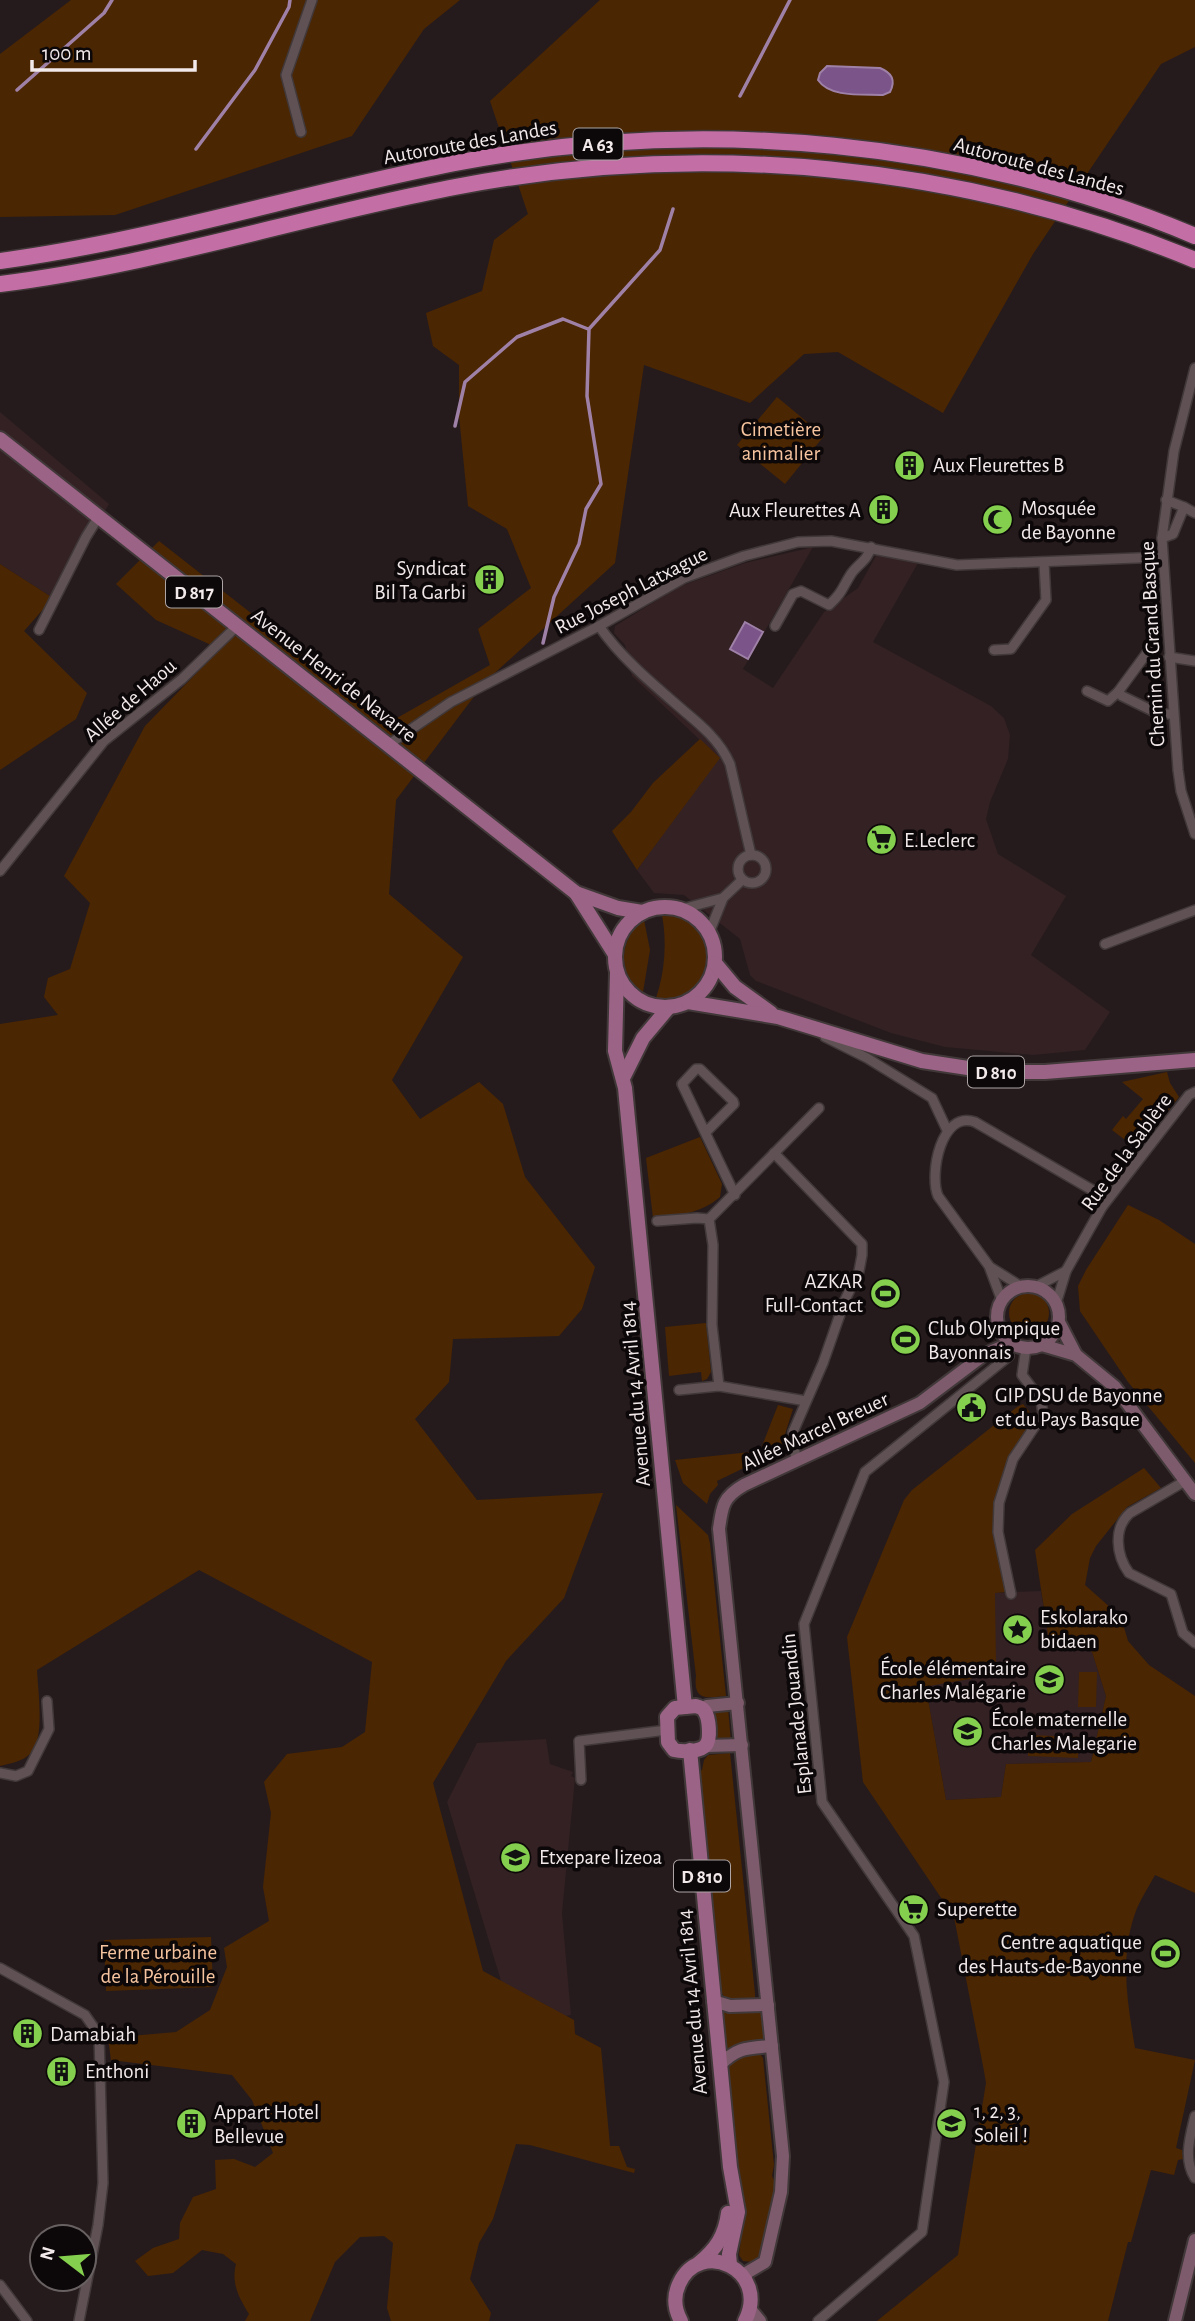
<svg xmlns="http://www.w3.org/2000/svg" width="1195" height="2321" font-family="'Alegreya Sans',sans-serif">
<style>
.built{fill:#332124}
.green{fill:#4b2602}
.water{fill:#7b548a;stroke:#9f81a7;stroke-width:2}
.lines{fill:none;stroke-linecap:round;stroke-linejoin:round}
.stream{stroke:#9f81a7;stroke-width:3.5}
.street-casing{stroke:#413839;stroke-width:12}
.secondary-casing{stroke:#413839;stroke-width:16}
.primary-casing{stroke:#413839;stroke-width:18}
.highway-casing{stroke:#413839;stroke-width:19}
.street{stroke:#605254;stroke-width:9}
.secondary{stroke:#7e5b6c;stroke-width:12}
.primary{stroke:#9b6385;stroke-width:14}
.highway{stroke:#c36fa5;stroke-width:16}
.labels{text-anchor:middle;stroke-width:7;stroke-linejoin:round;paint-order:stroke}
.shield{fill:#0c0708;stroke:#ada5a6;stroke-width:2}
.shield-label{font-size:19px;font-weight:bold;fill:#f2e9ea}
.street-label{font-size:21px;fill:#f2e9ea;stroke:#0c0708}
.park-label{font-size:21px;fill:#f6c49f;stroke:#0c0708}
.poi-label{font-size:21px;fill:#f2e9ea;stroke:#0c0708;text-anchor:start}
</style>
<rect width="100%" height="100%" fill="#261b1c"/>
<g class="built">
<path d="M0,412L109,504L53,598L0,564Z"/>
<path d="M813,547L743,669L773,688L824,612L858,588L877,554L918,563L873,642L991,706L1004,718L1010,735L1008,759L990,802L986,819L998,854L1066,896L1031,955L1110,1012L1085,1050L1033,1055L945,1047L891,1033L756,981L750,975L740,939L684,895L654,893L637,870L719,758L632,676L625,645L614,633L615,626L678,587L745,563Z"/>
<path d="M1041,1591L1049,1641L1081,1640L1092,1652L1106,1696L1091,1762L1006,1764L1001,1797L946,1800L928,1699L929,1685L970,1679L995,1593Z"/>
<path d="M546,1739L550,1764L573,1772L571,1776L575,1778L562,1913L571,2015L514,2024L447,1802L477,1743Z"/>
</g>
<g class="green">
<path d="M71,0H460L424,29L352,136L115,215L0,217V54Z"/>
<path d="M600,0H1195V47L1161,64L1033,254L943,413L838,352L804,354L750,403L644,365L615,563L485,682L396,800L389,894L463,957L392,1080L420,1119L479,1082L503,1104L525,1177L595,1267L582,1309L559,1336L453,1339L449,1382L415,1419L477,1500L603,1493L564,1598L506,1661L433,1783L483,1971L574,2020L575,2034L601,2048L610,2146H619L627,2167L635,2169L634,2173L530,2145L516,2144L493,2219L479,2243L470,2279L491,2313L489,2321H391L387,2308L393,2243L384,2236L360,2237L335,2262L310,2321H245L249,2314C239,2298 231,2283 236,2264L223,2254L202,2250L173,2273L148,2276L135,2261L153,2248L179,2239L180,2223L193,2197L216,2189L215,2160L234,2159L255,2167L273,2153L252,2100L232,2075L111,2060L108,2038L176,2032L210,2010L227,1967L224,1948L269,1921L263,1887L271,1813L264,1782L287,1754L342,1747L365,1732L372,1662L199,1570L37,1670C38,1690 45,1739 31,1753C22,1762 11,1763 0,1766V1024L58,1015L44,997L48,978L70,969L90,903L64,876L145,726L220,649L156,620L116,584L159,541L390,722L490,665L478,629L531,588L507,529L468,506L459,416V365L433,346L426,313L482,291L494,240L528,214L490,101Z"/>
<path d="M777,397L824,436L785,484L737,445Z"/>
<path d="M0,564L53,598L24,631L87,693L76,719L0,770Z"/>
<path d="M700,739L720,758L637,870L612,831L631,812L653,783Z"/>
<path d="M662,915C725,912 720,1006 656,998C665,972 667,941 662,915Z"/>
<path d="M644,920L650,950L643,992C616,974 619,938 644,920Z"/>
<path d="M1167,1072L1170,1083L1179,1097L1137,1149L1112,1130L1123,1116L1126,1119L1143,1099L1122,1082Z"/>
<path d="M700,1137L722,1184L720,1197C700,1214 679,1215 653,1218L646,1158Z"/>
<path d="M1128,1205L1159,1220L1195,1244V1463L1128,1382L1080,1311L1078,1286L1086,1270Z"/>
<circle cx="1029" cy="1313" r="20"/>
<path d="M706,1323L711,1372L707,1379L702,1381L701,1372L669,1376L665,1327Z"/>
<path d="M1023,1404L1036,1420L1011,1459L997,1502L1007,1592L995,1593L996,1664L970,1679L929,1686L928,1699L946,1800L1001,1797L1006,1764L1091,1762L1106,1696L1092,1652L1081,1640L1049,1641L1035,1550L1072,1514L1144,1468L1161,1488L1127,1507L1096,1546L1090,1558L1085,1585L1121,1617L1128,1641L1149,1665L1195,1696V1893L1155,1875C1149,1886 1142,1897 1137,1908C1119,1954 1127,2001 1135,2048L1195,2060L1176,2148L1182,2150L1183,2159L1178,2160L1174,2175L1151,2170L1131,2242H1128L1108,2321H877L958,2255L986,2083L984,2071L954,1917L863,1782L847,1637L904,1500L912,1490L1017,1407Z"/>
<path d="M778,1405L793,1409L785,1434L787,1447L717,1481L718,1485L710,1494L707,1504L683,1483L675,1460L760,1451Z"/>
<path d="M676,1505L708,1535L710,1544L726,1696C707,1698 693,1701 696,1676Z"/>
<path d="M1079,1672H1097L1096,1707H1078Z"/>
<path d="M728,1708L731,1742H713L716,1738L712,1710Z"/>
<path d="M1029,1735L1079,1737L1078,1758L1028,1756Z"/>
<path d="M730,1753L755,1994V1999L752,2001L726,2000L722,1993H719L700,1798L699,1771L702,1770L704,1760L708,1755Z"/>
<path d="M211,1937L213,1987L106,1991L104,1940Z"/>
<path d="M721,2010H762L766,2042L726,2053Z"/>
<path d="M760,2054L763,2058L774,2165L772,2176L776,2184L763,2252L753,2262L743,2261L739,2255L741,2239L738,2238L726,2066L739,2056Z"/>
</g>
<g class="water">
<path d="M827,66L880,68C892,73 896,80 890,92L883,95C863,94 830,98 818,80L820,73Z"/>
<path d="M745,622L763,632L748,659L730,649Z"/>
</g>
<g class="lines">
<g class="stream">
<path d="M17,90L104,13L112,0"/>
<path d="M740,96L790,0"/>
<path d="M196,149L255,70L289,7L290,0"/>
<path d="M455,426L465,382L517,337L563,319L588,329"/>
<path d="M543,643L554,597L579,544L586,509L601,484L587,396L589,329L660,250L673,209"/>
</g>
<defs>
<g id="street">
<path d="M301,132L286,75L312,0"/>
<path d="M1195,368L1174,451L1162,538L1178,770L1181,791L1195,834"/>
<path d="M1184,507L1195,513"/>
<path d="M1162,538L1173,534L1184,507L1166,500"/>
<path d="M599,626C621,658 654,685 684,711C702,726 720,741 730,764L751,855"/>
<path d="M775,626L793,594L801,591L829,605C843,592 842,588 851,574C858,564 868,560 871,547"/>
<path d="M39,630L86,537L99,516"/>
<path d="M1152,646L1118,692L1122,696L1159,714H1173"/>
<path d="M994,650L1011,649L1046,600L1044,563"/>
<path d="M1169,657L1195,661"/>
<path d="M1087,691L1108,701L1118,692"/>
<path d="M388,745L451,702L599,626L684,578L744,556L798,542L831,541L957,565L1162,557"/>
<circle cx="752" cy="869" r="14"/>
<path d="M0,871L104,741L182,679L237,626"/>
<path d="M682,909L723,898"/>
<path d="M709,933L723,898L742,880"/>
<path d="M1105,944L1195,910"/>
<path d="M825,1037L867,1058L932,1098L947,1130"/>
<path d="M706,1132L734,1104L733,1101L700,1069H696L682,1084L735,1195"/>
<path d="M774,1153L862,1244V1255L859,1271L845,1300L823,1363L793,1432L796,1462"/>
<path d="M657,1221L697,1218L709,1219"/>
<path d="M990,1267L1022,1287"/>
<path d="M1035,1287L1066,1271"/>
<path d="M1002,1301L989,1266L938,1196C929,1174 941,1110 975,1122L1094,1191L1098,1195L1102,1207"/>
<path d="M1056,1304L1066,1271L1102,1207L1189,1095L1195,1092"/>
<path d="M719,1386L712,1325L713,1245L709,1219L819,1108"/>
<path d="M679,1390L719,1386L806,1401"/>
<path d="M1185,1481L1130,1513C1113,1528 1116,1555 1129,1573L1171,1594L1183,1633L1195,1643"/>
<path d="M1011,1594L998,1532L999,1503L1013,1459L1043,1414L1041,1400L1022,1375L1026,1348"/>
<path d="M0,1773L16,1776L28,1771L49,1729L47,1701"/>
<path d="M581,1780L579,1741L667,1730"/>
<path d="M0,1968L85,2015L99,2035L103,2183L98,2225L79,2321"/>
<path d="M1195,2116C1190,2137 1183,2159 1195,2178"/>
<path d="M0,2285L27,2321"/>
<path d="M818,2321L922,2232L944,2082L914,1936L822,1802L804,1624L865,1472L1009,1356"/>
</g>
<g id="secondary">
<circle cx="1028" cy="1317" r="31"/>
<path d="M1059,1322L1076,1355"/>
<path d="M1042,1345L1076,1355L1115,1387L1195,1494"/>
<path d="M703,1709L707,1706L738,1703"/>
<path d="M706,1746L742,1745"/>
<path d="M713,2001L730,2006L768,2005"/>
<path d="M720,2065C737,2047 748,2048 772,2046"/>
<path d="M743,2275L765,2262L781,2192L783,2156L719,1529C722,1506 723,1497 744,1485L920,1403L985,1354L1011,1343"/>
<path d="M751,2310L760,2321"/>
<path d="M1175,2321L1195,2240"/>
</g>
<g id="primary">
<path d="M0,439L576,893L618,908L642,912"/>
<path d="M576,893L614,953"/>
<circle cx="665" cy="957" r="50"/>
<path d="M715,963L735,987L771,1013"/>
<path d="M617,973L615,1051L625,1088L685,1707"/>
<path d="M688,1002L778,1017L922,1061L994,1072H1045L1195,1060"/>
<path d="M623,1078L643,1038L669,1007"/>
<path d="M696,1706C701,1708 703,1708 705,1712C709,1718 711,1739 706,1745C701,1752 682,1752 674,1750L668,1742L667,1717L675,1708Z"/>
<path d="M690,1750L730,2167L738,2212L729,2254L730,2265"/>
<path d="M699,2263C716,2249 725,2236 728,2213"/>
<path d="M681,2321C675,2310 673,2297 679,2284C700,2237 771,2270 745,2321"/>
</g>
<g id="highway">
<path d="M0,261C156,240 307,191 461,162C705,116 966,140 1195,236"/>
<path d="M0,284C154,265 303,216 455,187C702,139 962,164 1195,260"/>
</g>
</defs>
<use href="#street" class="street-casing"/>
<use href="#secondary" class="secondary-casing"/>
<use href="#primary" class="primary-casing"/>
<use href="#highway" class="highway-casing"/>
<use href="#street" class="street"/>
<use href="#secondary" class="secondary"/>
<use href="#primary" class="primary"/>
<use href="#highway" class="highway"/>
</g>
<defs>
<symbol id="building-disc" viewBox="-11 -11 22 22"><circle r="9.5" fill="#84cf4d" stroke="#0c0708"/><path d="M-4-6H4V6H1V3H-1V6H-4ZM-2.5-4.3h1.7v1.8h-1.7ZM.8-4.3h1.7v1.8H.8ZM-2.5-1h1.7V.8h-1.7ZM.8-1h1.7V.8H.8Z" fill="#111"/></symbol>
<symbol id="mosque-disc" viewBox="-11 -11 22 22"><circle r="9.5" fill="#84cf4d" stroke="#0c0708"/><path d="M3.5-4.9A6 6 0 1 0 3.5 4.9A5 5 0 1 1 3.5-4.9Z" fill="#111"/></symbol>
<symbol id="supermarket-disc" viewBox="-11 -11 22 22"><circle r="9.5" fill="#84cf4d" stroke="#0c0708"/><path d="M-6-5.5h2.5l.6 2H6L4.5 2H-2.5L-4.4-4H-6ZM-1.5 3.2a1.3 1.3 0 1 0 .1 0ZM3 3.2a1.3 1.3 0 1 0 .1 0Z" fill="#111"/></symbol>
<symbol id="stadium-disc" viewBox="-11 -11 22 22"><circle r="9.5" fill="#84cf4d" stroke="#0c0708"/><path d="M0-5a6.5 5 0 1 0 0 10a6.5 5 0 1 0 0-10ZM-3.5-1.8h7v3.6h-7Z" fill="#111"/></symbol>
<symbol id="civic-disc" viewBox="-11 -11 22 22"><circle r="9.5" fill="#84cf4d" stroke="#0c0708"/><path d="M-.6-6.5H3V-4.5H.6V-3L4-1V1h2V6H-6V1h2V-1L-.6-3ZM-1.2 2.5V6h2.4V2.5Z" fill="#111"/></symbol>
<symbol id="sight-disc" viewBox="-11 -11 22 22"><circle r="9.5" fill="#84cf4d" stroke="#0c0708"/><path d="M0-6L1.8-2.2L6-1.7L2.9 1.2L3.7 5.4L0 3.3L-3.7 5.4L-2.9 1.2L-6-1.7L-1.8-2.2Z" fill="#111"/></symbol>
<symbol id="school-disc" viewBox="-11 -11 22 22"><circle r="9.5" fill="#84cf4d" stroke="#0c0708"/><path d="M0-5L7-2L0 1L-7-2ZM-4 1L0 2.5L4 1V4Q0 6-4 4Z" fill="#111"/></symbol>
</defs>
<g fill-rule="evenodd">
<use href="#building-disc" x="892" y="448" width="35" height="35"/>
<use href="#building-disc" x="866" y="492" width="35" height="35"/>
<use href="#mosque-disc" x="980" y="502" width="35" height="35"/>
<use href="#building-disc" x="472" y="562" width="35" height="35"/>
<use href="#supermarket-disc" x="864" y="822" width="35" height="35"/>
<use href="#stadium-disc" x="868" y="1276" width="35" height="35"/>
<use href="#stadium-disc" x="888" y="1322" width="35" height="35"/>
<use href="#civic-disc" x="954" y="1390" width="35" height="35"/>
<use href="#sight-disc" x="1000" y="1612" width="35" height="35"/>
<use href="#school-disc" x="1032" y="1662" width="35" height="35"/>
<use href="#school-disc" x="950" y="1714" width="35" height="35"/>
<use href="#school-disc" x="498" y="1840" width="35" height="35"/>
<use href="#supermarket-disc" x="896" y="1892" width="35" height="35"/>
<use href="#stadium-disc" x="1148" y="1936" width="35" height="35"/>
<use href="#building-disc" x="10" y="2016" width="35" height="35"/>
<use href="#building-disc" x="44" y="2054" width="35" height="35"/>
<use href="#school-disc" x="934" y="2106" width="35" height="35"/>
<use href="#building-disc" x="174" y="2106" width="35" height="35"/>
</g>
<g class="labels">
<g class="shield">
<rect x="573.5" y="128.5" width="49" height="31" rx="5"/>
<rect x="166" y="576.5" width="56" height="31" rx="5"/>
<rect x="968" y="1056.5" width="56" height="31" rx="5"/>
<rect x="674" y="1860.5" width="56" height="31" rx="5"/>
</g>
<g class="shield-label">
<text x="598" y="151">A 63</text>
<text x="194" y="599">D 817</text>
<text x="996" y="1079">D 810</text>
<text x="702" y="1883">D 810</text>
</g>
<g class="street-label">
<text transform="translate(470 142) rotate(-10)" y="7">Autoroute des Landes</text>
<text transform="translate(1039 166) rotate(15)" y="7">Autoroute des Landes</text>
<text transform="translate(631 590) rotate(-27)" y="7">Rue Joseph Latxague</text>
<text transform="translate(1152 644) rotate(-93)" y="7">Chemin du Grand Basque</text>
<text transform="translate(334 675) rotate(38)" y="7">Avenue Henri de Navarre</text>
<text transform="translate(130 700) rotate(-41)" y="7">Allée de Haou</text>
<text transform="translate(1126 1152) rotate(-54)" y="7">Rue de la Sablère</text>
<text transform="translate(635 1394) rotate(-95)" y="7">Avenue du 14 Avril 1814</text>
<text transform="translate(815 1431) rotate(-25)" y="7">Allée Marcel Breuer</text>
<text transform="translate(796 1714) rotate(-96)" y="7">Esplanade Jouandin</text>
<text transform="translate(692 2002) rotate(-95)" y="7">Avenue du 14 Avril 1814</text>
</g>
<g class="park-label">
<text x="781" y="436">Cimetière<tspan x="781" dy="24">animalier</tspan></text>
<text x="158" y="1959">Ferme urbaine<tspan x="158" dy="24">de la Pérouille</tspan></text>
</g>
<g class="poi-label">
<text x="933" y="472">Aux Fleurettes B</text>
<text x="1021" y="515">Mosquée<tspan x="1021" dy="24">de Bayonne</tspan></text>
<text x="861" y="517" text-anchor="end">Aux Fleurettes A</text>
<text x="466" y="575" text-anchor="end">Syndicat<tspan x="466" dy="24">Bil Ta Garbi</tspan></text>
<text x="904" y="847">E.Leclerc</text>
<text x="863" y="1288" text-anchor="end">AZKAR<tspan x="863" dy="24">Full-Contact</tspan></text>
<text x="928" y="1335">Club Olympique<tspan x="928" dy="24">Bayonnais</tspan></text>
<text x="995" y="1402">GIP DSU de Bayonne<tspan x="995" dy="24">et du Pays Basque</tspan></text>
<text x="1040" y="1624">Eskolarako<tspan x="1040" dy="24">bidaen</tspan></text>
<text x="1026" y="1675" text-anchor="end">École élémentaire<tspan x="1026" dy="24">Charles Malégarie</tspan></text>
<text x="991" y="1726">École maternelle<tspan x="991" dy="24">Charles Malegarie</tspan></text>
<text x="539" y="1864">Etxepare lizeoa</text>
<text x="937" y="1916">Superette</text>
<text x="1142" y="1949" text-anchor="end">Centre aquatique<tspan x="1142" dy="24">des Hauts-de-Bayonne</tspan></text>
<text x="50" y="2041">Damabiah</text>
<text x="85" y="2078">Enthoni</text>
<text x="974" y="2118">1, 2, 3,<tspan x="974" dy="24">Soleil !</tspan></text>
<text x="214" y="2119">Appart Hotel<tspan x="214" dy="24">Bellevue</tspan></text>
</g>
</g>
<g transform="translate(63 2258) rotate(286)"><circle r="33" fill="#0c0708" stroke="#686162" stroke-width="2"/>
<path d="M0-5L12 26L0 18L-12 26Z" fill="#84cf4d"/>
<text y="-10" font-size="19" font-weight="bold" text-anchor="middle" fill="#f2e9ea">N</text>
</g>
<path d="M32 60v10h163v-10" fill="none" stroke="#f2e9ea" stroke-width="3.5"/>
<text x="42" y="60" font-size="21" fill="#f2e9ea" stroke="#0c0708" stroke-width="5" paint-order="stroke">100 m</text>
</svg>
